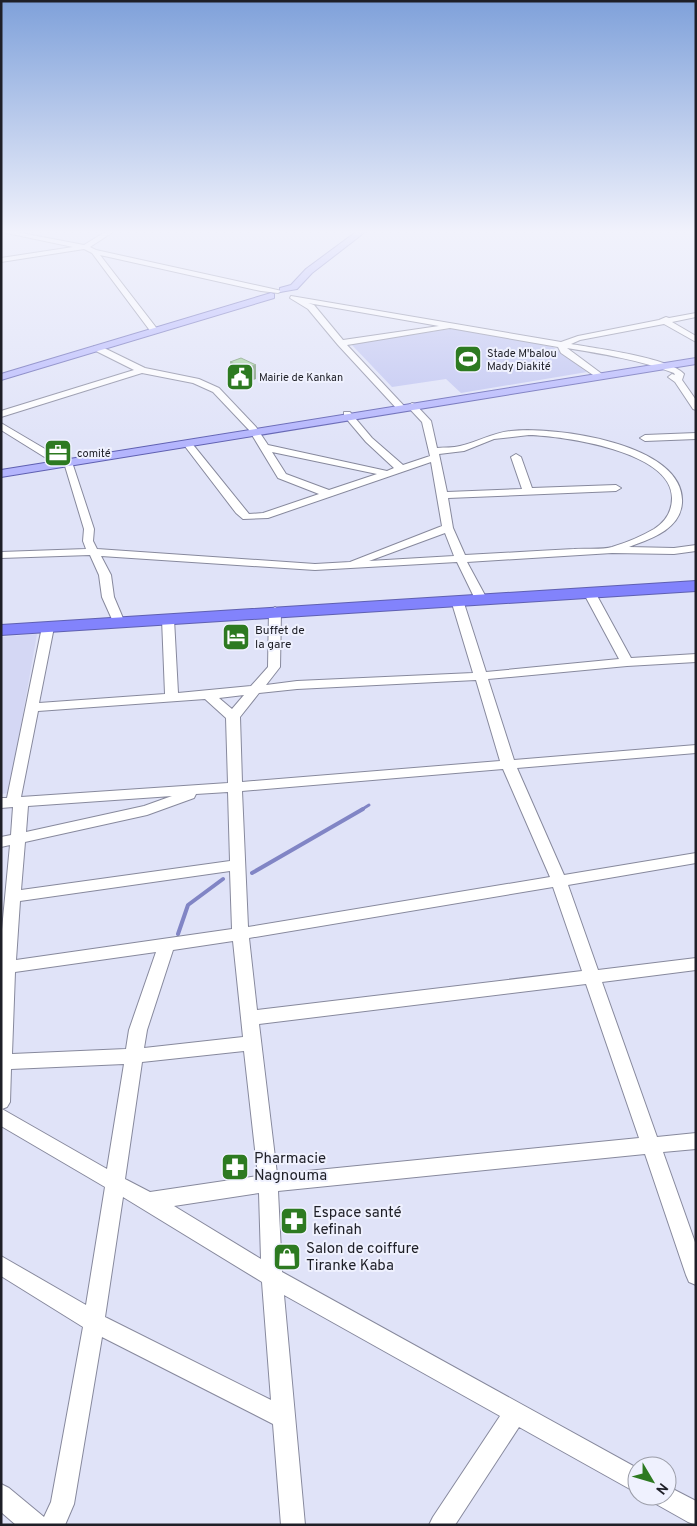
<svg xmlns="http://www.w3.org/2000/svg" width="697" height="1526" font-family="Overpass,sans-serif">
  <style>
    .built { fill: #d4d7f4 }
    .green { fill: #bfc4f1 }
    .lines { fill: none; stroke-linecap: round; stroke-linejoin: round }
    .stream-far1 { stroke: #8185c5; stroke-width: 3 }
    .stream { stroke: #8185c5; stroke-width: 4 }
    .minor-casing { stroke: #87899d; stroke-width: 2 }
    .major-casing { stroke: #5f60b1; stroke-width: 2 }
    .highway-casing { stroke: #5f60b1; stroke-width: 2 }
    .minor { fill: #fff; fill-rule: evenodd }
    .major { fill: #b4b5fd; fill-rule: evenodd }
    .highway { fill: #8283fc; fill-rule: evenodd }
    .wall { fill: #8ab583 }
    .shaded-wall { fill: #70936a }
    .building { fill: #a0d298; stroke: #70936a }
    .labels { text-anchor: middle; stroke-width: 4; stroke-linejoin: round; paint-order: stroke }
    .far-poi-label { font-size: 11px; fill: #1e1f27; stroke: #eff1fe; text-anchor: start }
    .poi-label { font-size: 12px; fill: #1e1f27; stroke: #eff1fe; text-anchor: start }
    .near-poi-label { font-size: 15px; fill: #1e1f27; stroke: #eff1fe; text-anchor: start }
  </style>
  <rect width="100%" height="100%" fill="#e0e3f8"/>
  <path class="built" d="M37 634 9 793 1 794V637Z"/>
  <path class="green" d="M456 328 553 347 587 372 461 393 446 379 392 387 351 344Z"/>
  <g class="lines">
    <path class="stream-far1" d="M361 810 369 805"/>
    <path class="stream" d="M252 873 363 809
      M178 934 188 905 223 879"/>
    <g class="minor-casing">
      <path id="minor" d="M2 232H16L84 245 105 232H113L90 247 96 250 282 291 278 293 261 291 100 255 158 330 154 332H151L92 253 84 249 1 262V258L73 247Z
        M291 296 561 342 578 336 659 320 666 317 669 318 696 313V317L672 322 696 336V342L664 324 580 340 571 344C594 348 671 358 684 374L682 380 696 400V410L693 409 675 382 668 377 672 374 675 375 674 373C640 360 603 354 567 348L602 374 603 376 599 379 561 353 558 347 450 328 347 345 406 408 404 410H398L338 345 308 309 290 298ZM308 303 439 326 343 340 314 305Z
        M94 346H100L145 368 199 379 219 388 256 427 268 445 387 471 394 468 366 442 344 416V412H350L372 438 403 465 430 456 422 422 407 406 412 403 415 404 431 421 437 448C445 447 453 448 460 446 478 442 492 433 511 431 553 426 686 443 682 503 680 530 650 539 629 547L674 548 696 545V551L674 554 612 553 467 562 487 599 481 602 475 599 457 562 315 570 101 556 111 575 114 597 125 623 123 626H115L102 597 99 575 90 555 1 558V552L86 549 83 541 84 529 65 466H59L1 430V423L62 459 64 456H70L94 529 93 541 97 549 315 564 350 562 442 526 431 462 268 518 243 519 236 513 184 445V441H190L249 514 263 513 319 494 278 478 249 430 213 392 193 383 142 373 1 417V411L134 370 94 350ZM529 435C563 436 672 451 672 498 672 512 665 522 654 529 642 536 625 543 612 547 601 550 586 548 574 549 538 551 501 553 465 555L453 528 448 498 616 491 621 488 616 485 532 488 521 457 516 454 511 457 522 489 447 492 439 454 464 451 494 439ZM272 452 377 474 329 490 286 474ZM445 533 454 556 369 561Z
        M696 433V439L645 441 640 438 645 435Z
        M589 589 595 592 631 658 696 654V662L627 666 488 679 514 760 696 745V753L517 768 564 875 696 853V863L568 885 598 970 696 958V970L602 982 657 1137 696 1133V1149L663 1152 696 1245V1285L689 1282 686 1275 645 1154 278 1191 282 1272 637 1468V1493L519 1427 455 1525H429L433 1517 500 1416 284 1295 305 1525H281L273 1424 102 1337 74 1504 65 1525H16L1 1512V1484L9 1488 44 1517 51 1502 83 1327 1 1276V1256L86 1305 105 1187 1 1126V940L10 845 1 847V837L11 835 13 807 1 808V798H7L42 627 48 623 54 627 39 703 165 694 162 619 168 615 174 619 178 693 251 686 268 667 269 611 275 607 281 611 280 667 266 685 297 681 473 673 451 600 457 597 463 600 486 672 619 659 583 592ZM476 680 500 761 242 782 240 717 259 693 297 689ZM244 695 232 709 219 698ZM205 699 226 718 228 783 21 797 38 711ZM503 769 550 877 248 927 242 791ZM228 792 230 861 21 890 25 842 147 815 194 798 196 794ZM172 796 144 806 26 832 28 806ZM230 871 232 929 16 960 20 901ZM553 887 582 971 257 1010 249 938ZM233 941 243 1037 144 1048 147 1030 173 950ZM156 952 129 1030 126 1049 12 1054 15 972ZM586 984 639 1138 277 1174 259 1024ZM244 1051 258 1176 150 1192 125 1179 142 1062ZM124 1064 107 1169 2 1109 7 1107 10 1102 11 1069ZM259 1193 261 1259 174 1206ZM123 1197 262 1282 271 1400 105 1317Z
        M667 1486 696 1501V1525L688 1522 656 1504 652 1496H667Z"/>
    </g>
    <g class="major-casing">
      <path id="major" d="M356 232H365L312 273 297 289 280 292V288L291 285 306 269Z
        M271 293 274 294V298L1 380V374Z
        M696 358V364L1 477V470Z"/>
    </g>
    <g class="highway-casing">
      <path id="highway" d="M696 581V591L1 635V625Z"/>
    </g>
    <use href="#minor" class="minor"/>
    <use href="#major" class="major"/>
    <use href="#highway" class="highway"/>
  </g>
  <path class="wall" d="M241 358 256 379 246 382 231 376 230 362Z"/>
  <path class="shaded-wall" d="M256 365V379L246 382 245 368Z"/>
  <path class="building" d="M241 358 256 365 245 368 230 362Z"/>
  <linearGradient id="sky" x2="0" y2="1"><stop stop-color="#7fa1da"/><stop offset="0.52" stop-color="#f1f2fc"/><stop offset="1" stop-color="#f1f2fc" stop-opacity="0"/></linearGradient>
  <rect width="697" height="446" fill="url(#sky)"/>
  <defs>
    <g id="stadium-square" transform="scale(1.4375)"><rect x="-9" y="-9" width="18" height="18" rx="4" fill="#2d7a21" stroke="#eff1fe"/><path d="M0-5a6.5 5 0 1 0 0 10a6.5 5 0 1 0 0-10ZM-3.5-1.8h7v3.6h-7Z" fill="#fff"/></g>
    <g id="civic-square" transform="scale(1.4375)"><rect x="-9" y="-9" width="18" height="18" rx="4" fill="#2d7a21" stroke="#eff1fe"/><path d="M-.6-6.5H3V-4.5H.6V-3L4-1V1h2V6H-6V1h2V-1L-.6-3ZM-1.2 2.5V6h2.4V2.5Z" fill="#fff"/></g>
    <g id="office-square" transform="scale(1.4375)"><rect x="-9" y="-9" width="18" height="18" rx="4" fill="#2d7a21" stroke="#eff1fe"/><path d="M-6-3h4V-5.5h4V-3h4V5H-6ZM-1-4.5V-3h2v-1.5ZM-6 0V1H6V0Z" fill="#fff"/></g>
    <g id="hotel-square" transform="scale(1.4375)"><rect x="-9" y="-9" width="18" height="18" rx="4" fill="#2d7a21" stroke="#eff1fe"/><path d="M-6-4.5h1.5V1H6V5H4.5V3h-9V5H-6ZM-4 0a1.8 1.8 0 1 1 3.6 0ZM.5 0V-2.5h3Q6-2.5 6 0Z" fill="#fff"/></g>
    <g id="pharmacy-square" transform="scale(1.4375)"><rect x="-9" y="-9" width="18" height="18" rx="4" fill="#2d7a21" stroke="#eff1fe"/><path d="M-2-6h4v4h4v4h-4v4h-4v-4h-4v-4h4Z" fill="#fff"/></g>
    <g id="shop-square" transform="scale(1.4375)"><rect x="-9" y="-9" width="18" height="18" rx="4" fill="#2d7a21" stroke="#eff1fe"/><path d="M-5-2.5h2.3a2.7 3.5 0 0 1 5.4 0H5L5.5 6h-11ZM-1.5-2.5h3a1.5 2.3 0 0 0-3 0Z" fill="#fff"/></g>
  </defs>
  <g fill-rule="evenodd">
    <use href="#stadium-square" x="468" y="359"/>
    <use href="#civic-square" x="240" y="377"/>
    <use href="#office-square" x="58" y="453"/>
    <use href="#hotel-square" x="236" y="637"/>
    <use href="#pharmacy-square" x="235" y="1167"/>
    <use href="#pharmacy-square" x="294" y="1221"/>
    <use href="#shop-square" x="287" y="1257"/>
  </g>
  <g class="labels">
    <g class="far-poi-label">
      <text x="487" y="357">Stade M'balou<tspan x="487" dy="13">Mady Diakité</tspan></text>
      <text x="259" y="381">Mairie de Kankan</text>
      <text x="77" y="457">comité</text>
    </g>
    <g class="poi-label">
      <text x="255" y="634">Buffet de<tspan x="255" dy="14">la gare</tspan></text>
    </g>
    <g class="near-poi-label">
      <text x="254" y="1163">Pharmacie<tspan x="254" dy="17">Nagnouma</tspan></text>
      <text x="313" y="1217">Espace santé<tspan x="313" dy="17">kefinah</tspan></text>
      <text x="306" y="1253">Salon de coiffure<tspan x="306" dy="17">Tiranke Kaba</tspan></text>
    </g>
  </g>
  <rect width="697" height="1526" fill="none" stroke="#1e1f27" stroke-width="5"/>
  <g transform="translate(652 1481) rotate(128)"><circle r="24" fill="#eff1fe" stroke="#9b9da8"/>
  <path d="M0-4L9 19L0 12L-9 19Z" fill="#2d7a21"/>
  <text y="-8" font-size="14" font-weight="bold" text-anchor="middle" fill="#1e1f27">N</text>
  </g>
</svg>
